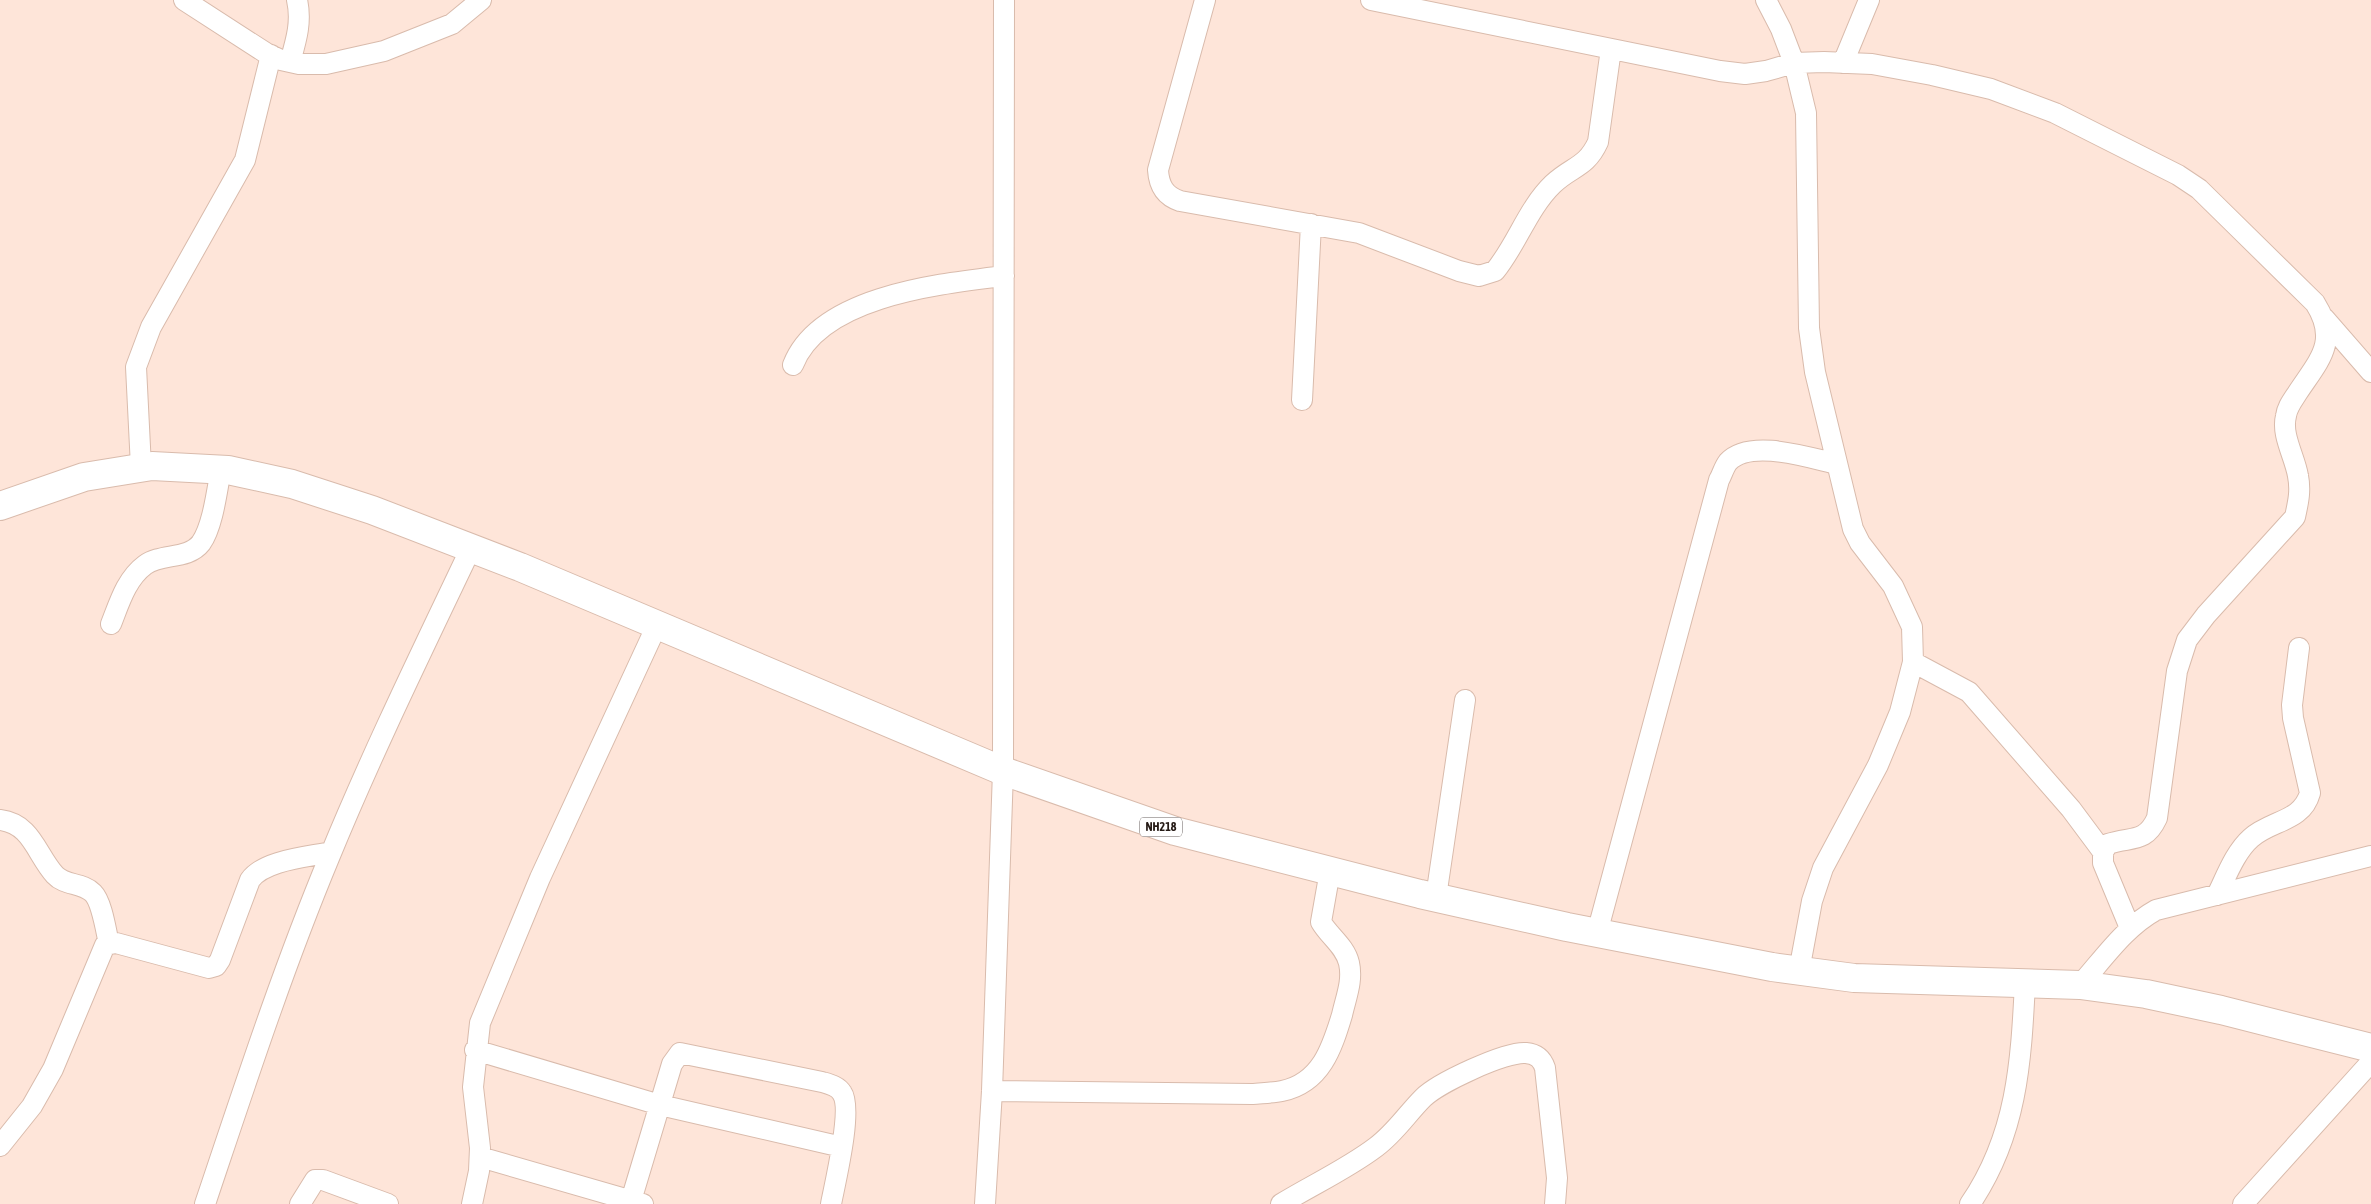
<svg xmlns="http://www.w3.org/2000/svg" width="2371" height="1204" font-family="'Asap Condensed',sans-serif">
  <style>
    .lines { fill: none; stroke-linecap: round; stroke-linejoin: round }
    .minor-casing { stroke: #d9bbac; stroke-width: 22 }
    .trunk-casing { stroke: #d9bbac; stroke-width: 30 }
    .minor { stroke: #fff; stroke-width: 20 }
    .trunk { stroke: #fff; stroke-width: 28 }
    .labels { text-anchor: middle; stroke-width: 5; stroke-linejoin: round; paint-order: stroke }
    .shield { fill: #fff; stroke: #675f5c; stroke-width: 1 }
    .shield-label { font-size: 12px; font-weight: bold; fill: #261b16 }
  </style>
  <rect width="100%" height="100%" fill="#fee5d9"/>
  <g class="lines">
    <g class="minor-casing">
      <path id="minor" d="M184 0 266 53 281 60 299 64H326L384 51 452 24 481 0
        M1205 0 1158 170C1159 186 1165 196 1180 201L1359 233 1459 271 1479 276 1495 271C1517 244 1528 208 1553 184 1572 166 1586 168 1598 142L1611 49
        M1371 0 1720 71 1745 74 1766 71 1794 63 1824 62 1872 64 1932 75 1991 89 2055 113 2178 175 2199 189 2315 303C2339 341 2320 359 2298 392 2293 400 2287 407 2286 416 2281 435 2295 457 2298 476 2301 491 2298 503 2295 517L2206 615 2187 640 2177 671 2157 818C2145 844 2131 836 2108 844L2103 852V863L2130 928
        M1766 0 1781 29 1794 63 1806 113 1809 328 1815 372 1853 529 1860 543 1893 586 1912 627 1913 662 1900 712 1878 765 1823 868 1812 901 1799 971
        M290 62C296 41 302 22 297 0
        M1843 63 1869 0
        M2324 318 2371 372
        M793 365C820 296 939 284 1004 276
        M1302 400 1311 224
        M141 467 136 367 151 327 245 160 271 55
        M111 624C119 604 126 579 145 565 161 553 188 560 201 543 213 526 217 490 221 469
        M1913 662 1969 692 2071 809 2103 852
        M0 820C32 824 36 854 55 875 65 886 82 882 93 893 102 902 106 931 109 944
        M2217 895C2226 877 2235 852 2251 838 2271 820 2302 822 2310 793L2293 718 2292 705 2299 648
        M1436 897 1465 700
        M1597 933 1719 480C1722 475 1724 467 1728 462 1750 438 1810 458 1837 464
        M2080 985C2104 958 2125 927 2156 910L2371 856
        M475 1050 660 1105 842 1147
        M992 1091 1252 1094C1261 1093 1272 1093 1282 1091 1321 1083 1332 1048 1342 1015 1346 997 1353 981 1349 963 1345 946 1329 936 1321 922L1330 871
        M0 1146 32 1106 53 1069 105 945 116 943 209 968 216 966 220 960 250 880C264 860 308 857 331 852
        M480 1157 643 1204
        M205 1204C244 1088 282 971 329 858 372 753 422 651 471 548
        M300 1204 315 1180H323L388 1204
        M472 1204 479 1171 480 1148 473 1087 480 1023 540 878 657 625
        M630 1204 672 1064 680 1053 822 1082C829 1084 838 1086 842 1093 853 1109 835 1183 831 1204
        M985 1204 992 1091 1003 771 1004 0
        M1281 1204C1312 1185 1347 1169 1376 1147 1395 1133 1407 1114 1423 1098 1438 1083 1506 1051 1526 1053 1537 1054 1542 1059 1545 1068L1557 1178 1555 1204
        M1970 1204C2017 1135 2021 1063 2025 983
        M2243 1204 2371 1062"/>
    </g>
    <g class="trunk-casing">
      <path id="trunk" d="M0 506 84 477 152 466 228 470 292 484 372 510 520 567 1003 771 1175 831 1420 894 1567 927 1772 967 1854 978 2080 985 2146 994 2221 1010 2371 1048"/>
    </g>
    <use href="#minor" class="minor"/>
    <use href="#trunk" class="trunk"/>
  </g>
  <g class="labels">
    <rect class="shield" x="1140" y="817.5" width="42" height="19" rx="4"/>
    <g class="shield-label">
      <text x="1161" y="831">NH218</text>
    </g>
  </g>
</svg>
